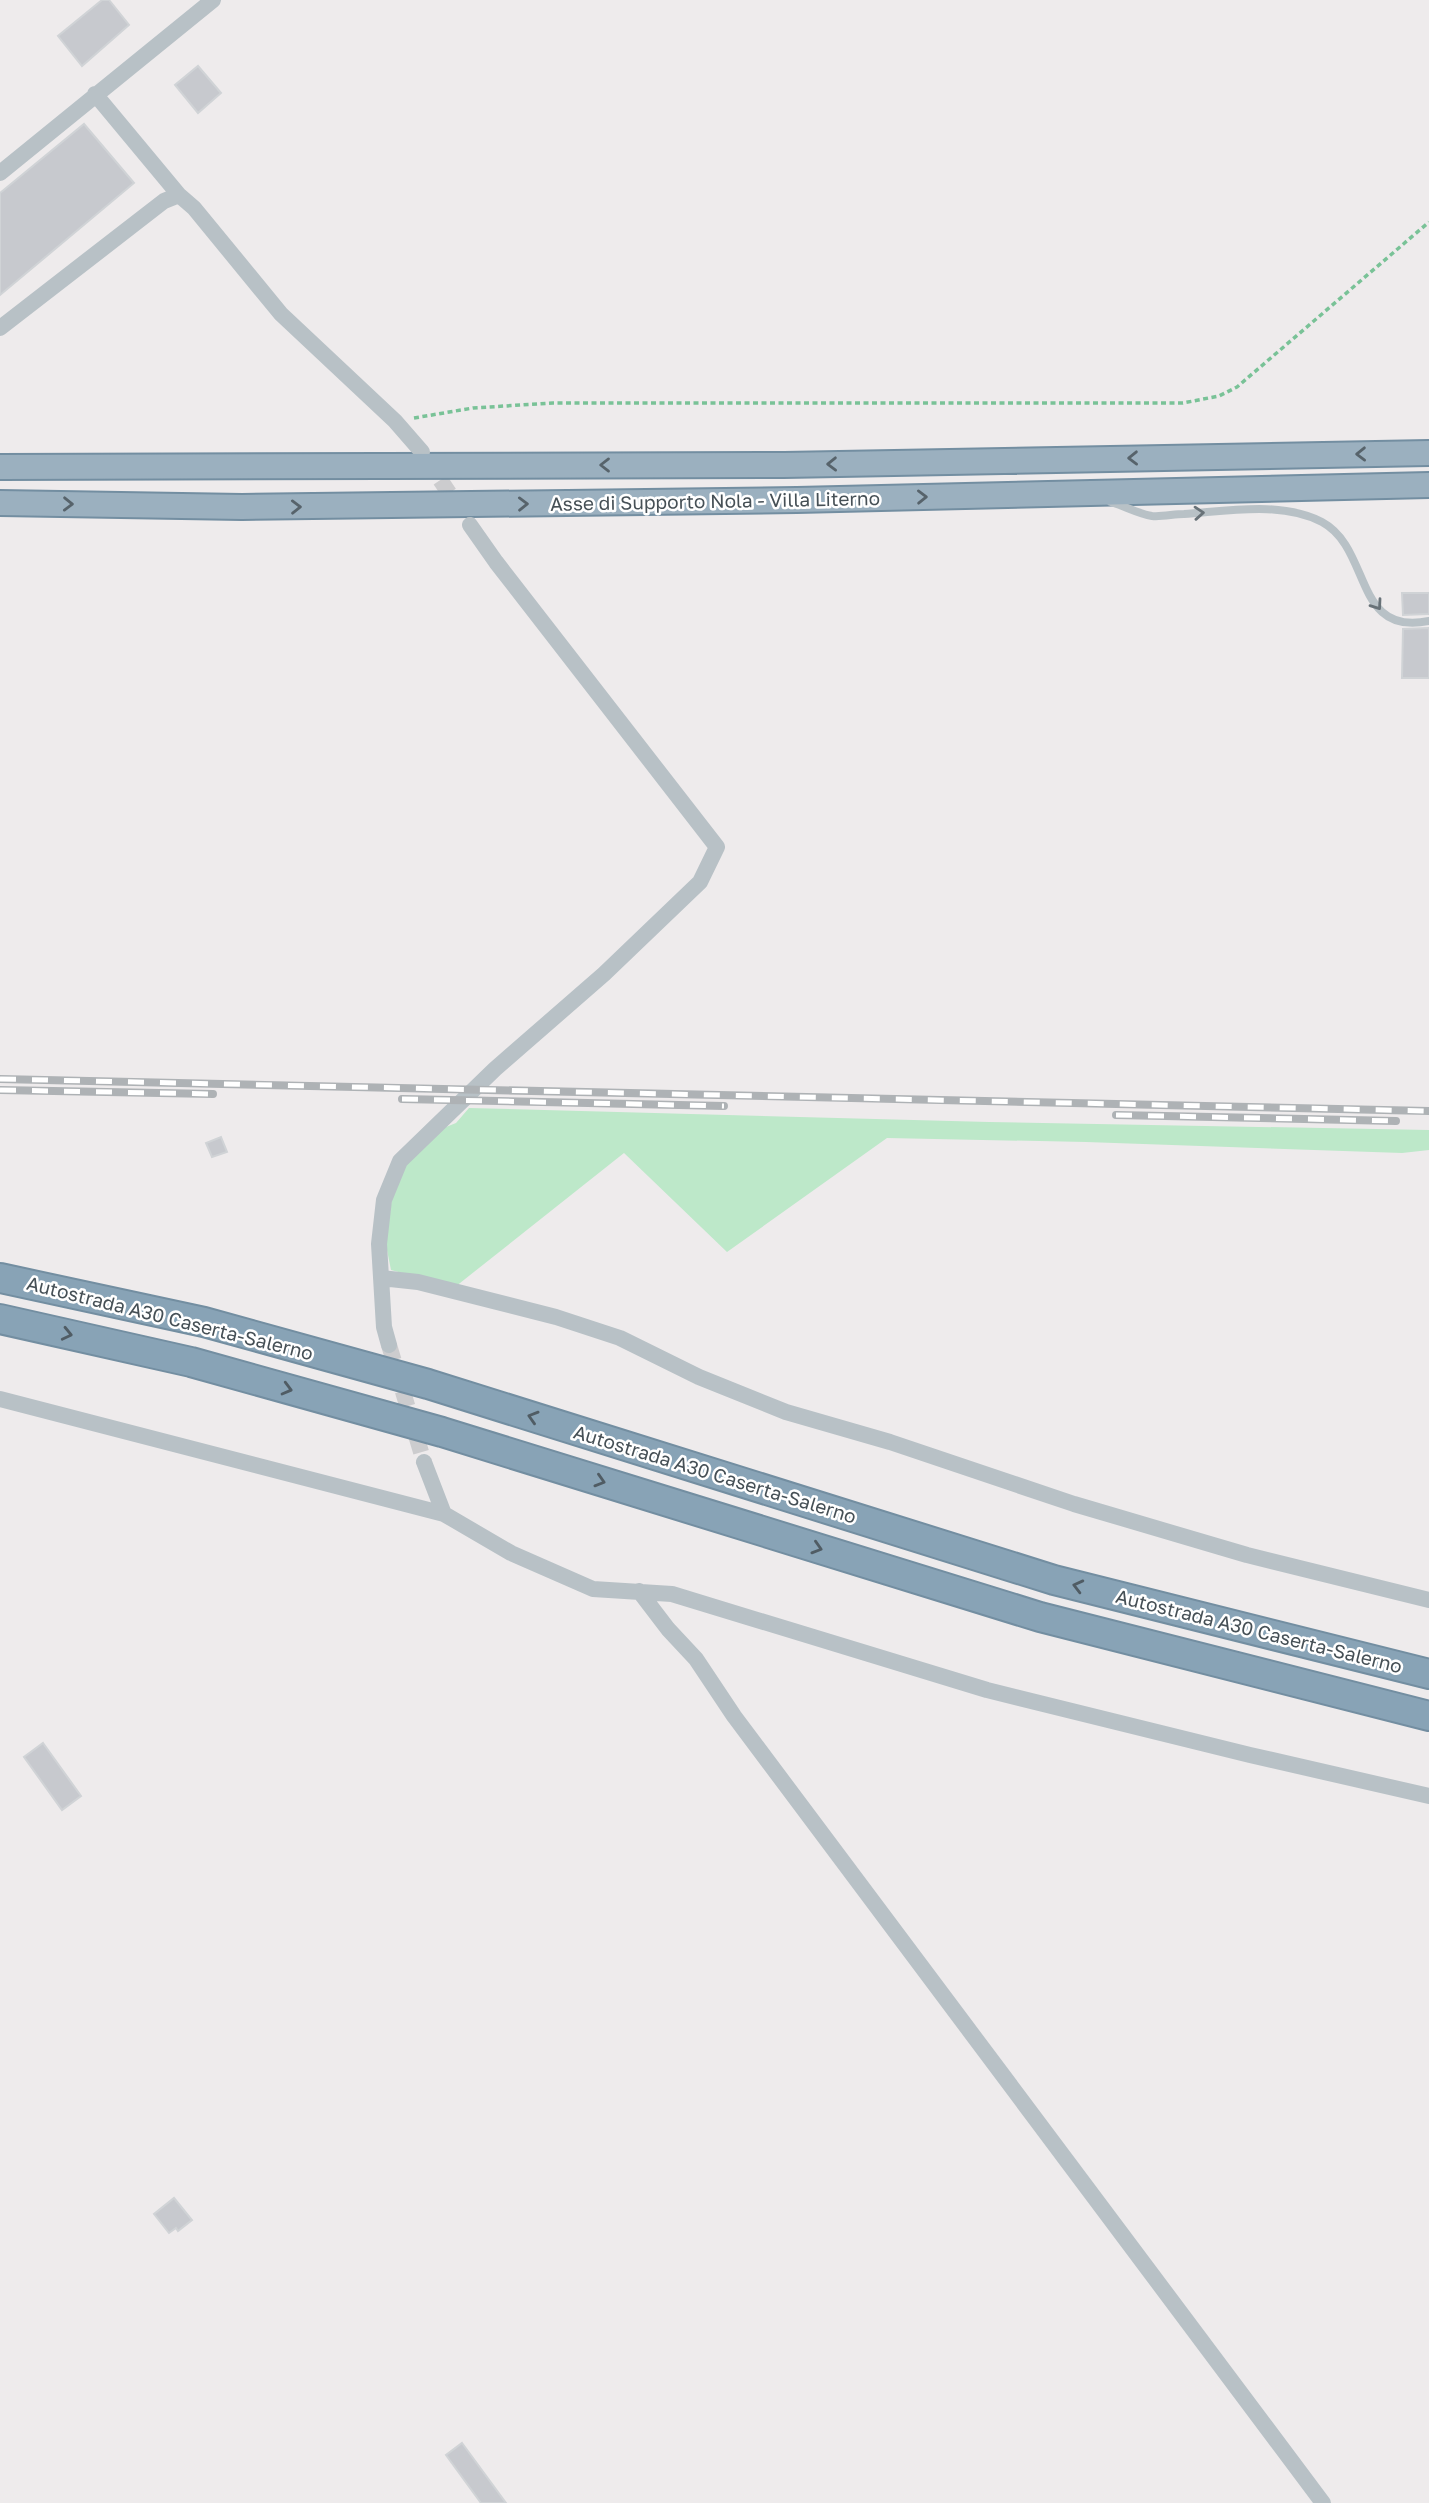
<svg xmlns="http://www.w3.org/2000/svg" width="1429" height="2503" font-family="'Golos Text',sans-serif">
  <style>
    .green { fill: #bde8c9 }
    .building { fill: #c7c9ce; stroke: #d0d3d6; stroke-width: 2 }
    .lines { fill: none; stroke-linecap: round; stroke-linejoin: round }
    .minor-tunnel { stroke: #ccccce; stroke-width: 16; stroke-dasharray: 16 8; stroke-linecap: butt }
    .trunk-casing { stroke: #738ea1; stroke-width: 28 }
    .motorway-casing { stroke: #738ea1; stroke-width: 32 }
    .path { stroke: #79c297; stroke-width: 3.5; stroke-dasharray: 5 3.5; stroke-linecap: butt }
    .service { stroke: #b8c1c6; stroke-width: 8 }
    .minor { stroke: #b8c1c6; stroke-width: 16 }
    .trunk { stroke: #9bb0bf; stroke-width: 24 }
    .motorway { stroke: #88a3b6; stroke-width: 28 }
    .rail-casing { stroke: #aeb2b5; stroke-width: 8 }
    .rail { stroke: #fff; stroke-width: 5; stroke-dasharray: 16; stroke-linecap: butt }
    .oneway { stroke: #57636b }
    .oneway2 { stroke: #687278 }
    .oneway3 { stroke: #505c64 }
    .labels { text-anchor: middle; stroke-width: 5; stroke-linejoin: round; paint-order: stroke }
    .street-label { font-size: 19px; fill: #465056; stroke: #fff }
  </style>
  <rect width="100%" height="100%" fill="#eeebec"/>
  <path class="green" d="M469 1108 989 1122 1429 1130V1150L1402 1153 1086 1142 887 1138 727 1252 624 1153 455 1287 391 1270 386 1245 392 1197 404 1164 441 1129 456 1123Z"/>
  <path class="building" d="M102 0H109L129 25 82 66 58 36Z
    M198 66 221 93 198 113 175 85Z
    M84 124 134 183 0 295V193Z
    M1402 593H1429V614L1403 615Z
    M1429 628V678H1402L1403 629Z
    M221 1137 227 1152 212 1157 206 1143Z
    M43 1743 81 1796 62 1810 24 1757Z
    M174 2198 192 2220 178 2231 176 2228 169 2233 154 2214Z
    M462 2443 506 2503H481L446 2455Z"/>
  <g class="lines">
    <path class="minor-tunnel" d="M427 460 459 508
      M389 1345 424 1462"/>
    <g class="trunk-casing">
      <path id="trunk" d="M0 467 784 465 1429 453
        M0 503 242 507 797 500 1429 485"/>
    </g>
    <g class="motorway-casing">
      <path id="motorway" d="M0 1278 204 1322 428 1384 1054 1580 1429 1674
        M0 1319 191 1362 442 1432 1040 1617 1429 1716"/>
    </g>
    <path class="path" d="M414 418 473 408 553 403H1183L1219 396 1237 387 1429 222"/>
    <path class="service" d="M1111 502C1124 506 1139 514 1152 516 1162 517 1174 514 1184 514 1228 511 1282 501 1322 522 1372 549 1353 637 1429 621"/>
    <path class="minor" d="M95 94 179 195
      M0 173 213 0
      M0 328 164 201 179 195 194 208 281 314 395 421 422 452
      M381 1278 418 1282 556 1317 620 1338 699 1377 786 1412 890 1442 1074 1504 1247 1555 1429 1600
      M389 1345 384 1327 379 1244 384 1200 400 1161 495 1069 604 974 700 882 717 847 496 562 470 525
      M0 1399 444 1514 511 1553 593 1589 672 1594 987 1690 1250 1755 1429 1796
      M424 1462 444 1514
      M639 1591 668 1629 696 1659 734 1716 1323 2503"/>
    <use href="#trunk" class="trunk"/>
    <use href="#motorway" class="motorway"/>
    <g class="rail-casing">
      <path id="rail" d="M0 1079 1429 1111
        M0 1090 213 1094
        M402 1099 724 1106
        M1116 1115 1396 1121"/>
    </g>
    <use href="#rail" class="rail"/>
  </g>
  <defs><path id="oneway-chevron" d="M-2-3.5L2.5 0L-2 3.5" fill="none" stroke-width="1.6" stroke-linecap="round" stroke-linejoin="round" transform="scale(1.75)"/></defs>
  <g class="oneway">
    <use href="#oneway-chevron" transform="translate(1361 454) rotate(179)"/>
    <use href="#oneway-chevron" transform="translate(1133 458) rotate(179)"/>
    <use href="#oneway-chevron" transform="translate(832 464) rotate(179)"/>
    <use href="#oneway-chevron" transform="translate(605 465) rotate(180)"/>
    <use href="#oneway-chevron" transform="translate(922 497) rotate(-1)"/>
    <use href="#oneway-chevron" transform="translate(68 504) rotate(1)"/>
    <use href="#oneway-chevron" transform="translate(523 504) rotate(-1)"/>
    <use href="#oneway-chevron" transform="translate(296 507) rotate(-1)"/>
  </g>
  <g class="oneway2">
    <use href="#oneway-chevron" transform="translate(1199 513) rotate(-4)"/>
    <use href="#oneway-chevron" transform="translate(1377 605) rotate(55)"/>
  </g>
  <g class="oneway3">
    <use href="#oneway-chevron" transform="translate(67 1334) rotate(13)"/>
    <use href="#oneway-chevron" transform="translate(287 1389) rotate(15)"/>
    <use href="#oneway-chevron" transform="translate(533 1417) rotate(-163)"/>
    <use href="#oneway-chevron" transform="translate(600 1481) rotate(17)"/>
    <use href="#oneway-chevron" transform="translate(817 1548) rotate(17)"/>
    <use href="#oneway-chevron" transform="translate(1078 1586) rotate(-166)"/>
  </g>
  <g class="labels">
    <g class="street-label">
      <text transform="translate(715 501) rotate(-1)" y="7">Asse di Supporto Nola - Villa Literno</text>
      <text transform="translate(170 1318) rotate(14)" y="7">Autostrada A30 Caserta-Salerno</text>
      <text transform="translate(715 1474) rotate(17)" y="7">Autostrada A30 Caserta-Salerno</text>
      <text transform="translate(1259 1631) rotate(14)" y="7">Autostrada A30 Caserta-Salerno</text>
    </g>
  </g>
</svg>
